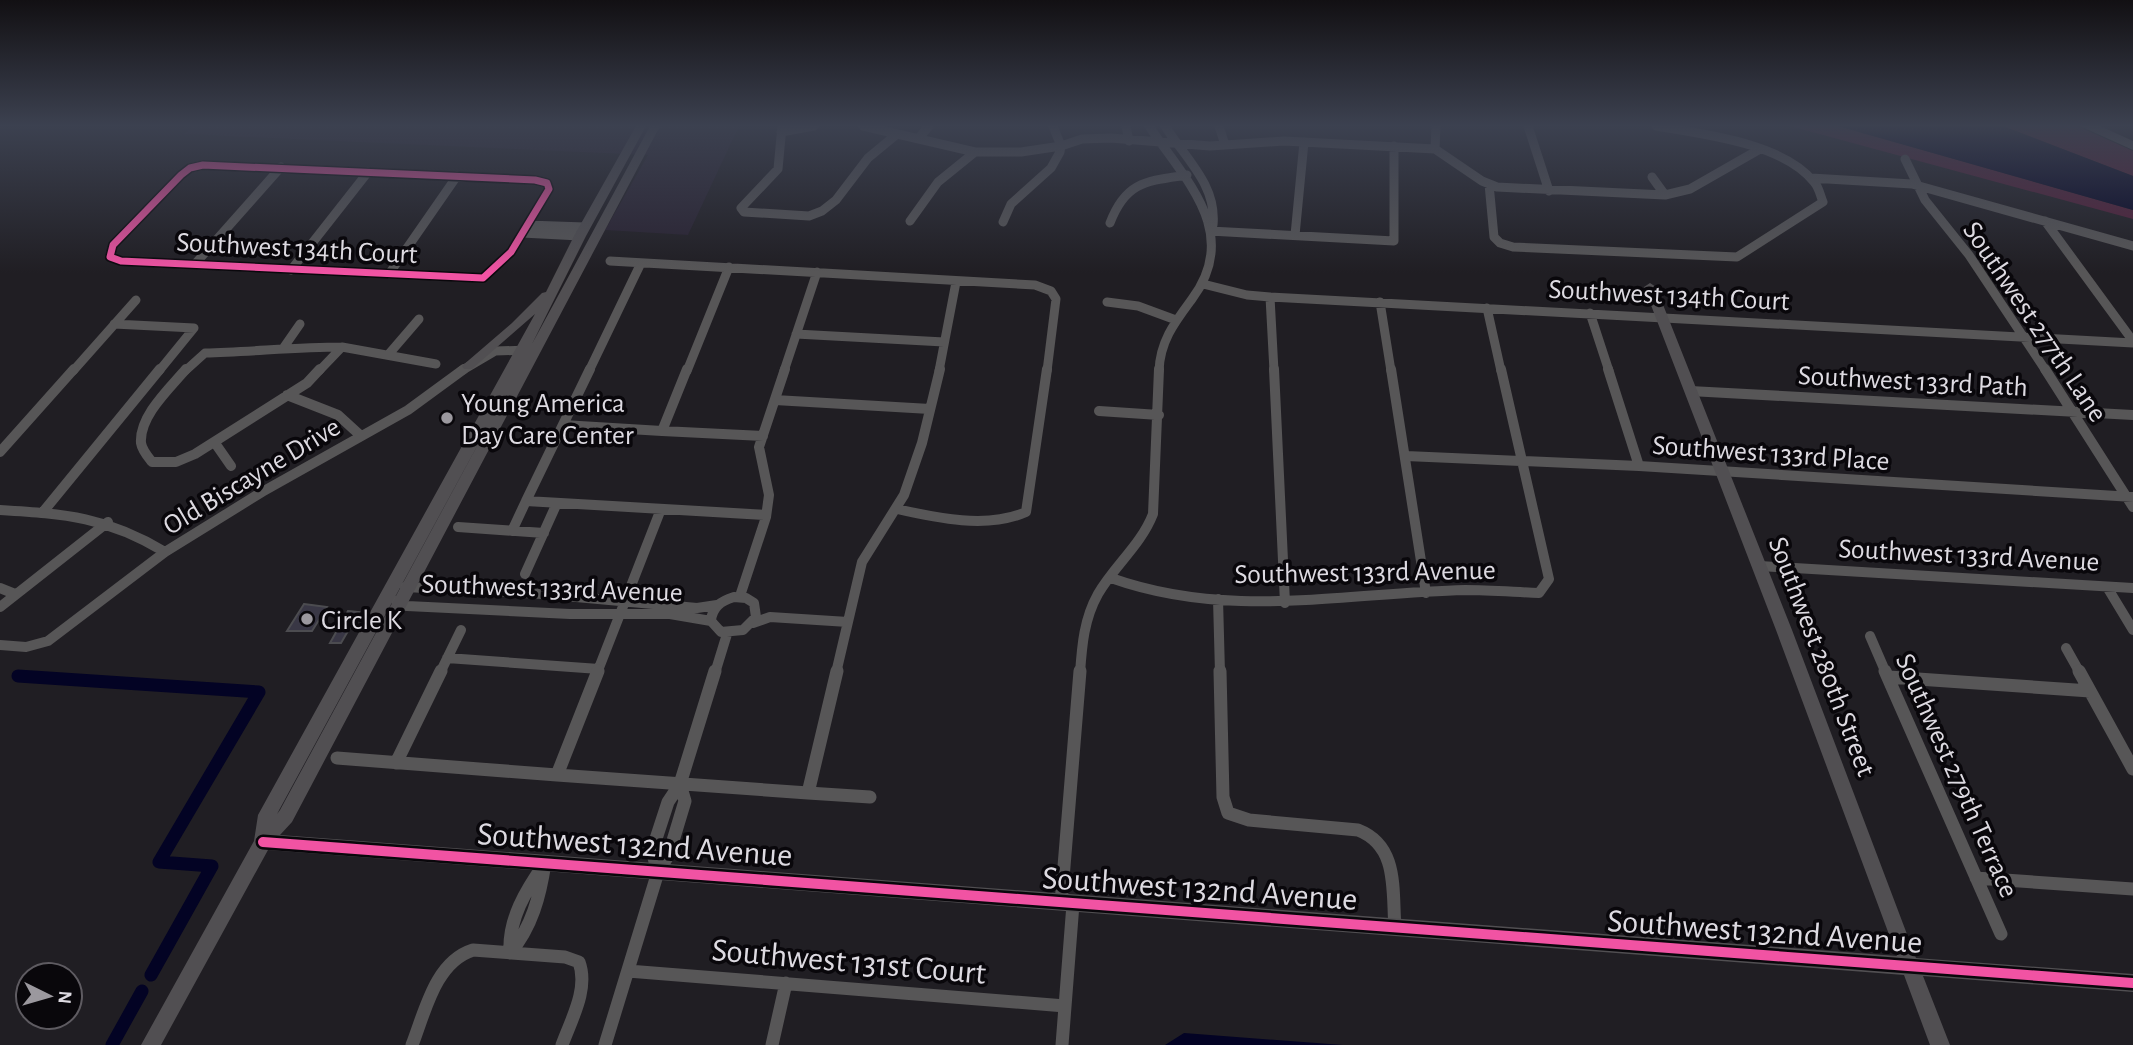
<svg xmlns="http://www.w3.org/2000/svg" width="2133" height="1045" font-family="'Alegreya Sans',sans-serif">
  <style>
    .built { fill: #292231 }
    .green { fill: #551f3a }
    .water { fill: #030324 }
    .lines { fill: none; stroke-linecap: round; stroke-linejoin: round }
    .canal { stroke: #030324; stroke-width: 13 }
    .building { fill: #393745; stroke: #4c4c50; stroke-width: 2 }
    .street-far2 { stroke: #575657; stroke-width: 9 }
    .street-far1 { stroke: #575657; stroke-width: 10 }
    .street { stroke: #575657; stroke-width: 13 }
    .secondary { fill: #514f52; fill-rule: evenodd }
    .highway { fill: #605d5f; fill-rule: evenodd }
    .cycleway-far1-casing { stroke: #09070b; stroke-width: 10 }
    .cycleway-casing { stroke: #09070b; stroke-width: 15 }
    .cycleway-far1 { stroke: #f153a3; stroke-width: 7 }
    .cycleway { stroke: #f153a3; stroke-width: 10 }
    .poi-dot { fill: #9b989e; stroke: #09070b; stroke-width: 2.5 }
    .labels { text-anchor: middle; stroke-width: 7; stroke-linejoin: round; paint-order: stroke }
    .street-label { font-size: 28px; fill: #dddae1; stroke: #09070b }
    .poi-label { font-size: 28px; fill: #dddae1; stroke: #09070b; text-anchor: start }
    .near-street-label { font-size: 33px; fill: #dddae1; stroke: #09070b }
  </style>
  <rect width="100%" height="100%" fill="#201e23"/>
  <path class="built" d="M192 126H739L688 235 605 230 648 155 185 134Z"/>
  <path class="green" d="M1790 126H1838L2133 210V219Z
    M2003 126H2077L2133 151V176Z"/>
  <path class="water" d="M1838 126H2003L2133 176V210Z
    M1184 1033 1343 1045H1165Z"/>
  <g class="lines">
    <path class="canal" d="M18 676 259 692 159 862 212 866 151 975
      M112 1045 142 991"/>
  </g>
  <path class="building" d="M304 604 327 607 312 631H287Z
    M348 611 359 612 341 643H330Z"/>
  <g class="lines">
    <path class="street-far2" d="M782 126 778 169 741 208 744 212 809 216 822 211 836 200 868 158 897 134
      M863 126 975 152H1021L1061 146 1082 139 1111 138 1210 146 1284 141 1435 149
      M1126 126 1129 141
      M1149 126C1184 179 1242 232 1192 299 1175 322 1160 341 1159 371
      M1165 126C1185 158 1217 185 1213 225
      M1219 126 1225 145
      M1528 126 1549 191
      M781 132 814 126
      M919 138 929 126
      M1435 149 1482 181 1497 187 1665 195 1690 189 1760 149
      M1435 149 1436 126
      M1905 159 1925 200 1969 255 2046 371
      M203 165 535 180 547 183 549 189 511 252 483 278 121 261 110 257 113 245 181 175 190 168Z
      M1652 177 1665 195
      M1811 178 1912 184 2133 246
      M1489 184 1494 237 1500 243 1513 247 1737 257 1823 202C1820 195 1819 187 1814 182 1783 143 1703 134 1656 126
      M910 221 938 182 975 152
      M2045 221 2133 341
      M1003 222 1011 204 1051 168 1060 152 1061 146 1053 126
      M1110 223C1126 181 1147 181 1187 175
      M527 225 585 227
      M1210 231 1394 241V146
      M522 233 580 236
      M1295 235 1304 142
      M610 261 1035 285 1051 291 1056 299 1047 371
      M195 264 281 167
      M291 270 368 172
      M389 274 457 176
      M1203 284 1247 295 1270 297 2133 343
      M1270 297 1274 371
      M1107 302 1138 306 1176 320
      M1380 302 1391 371
      M1487 308 1501 371
      M1590 313 1609 371
      M114 324 194 328
      M796 334 944 342
      M284 347 300 324
      M342 347 436 364
      M388 355 419 319
      M73 371 136 300
      M159 371 194 328
      M185 371 205 353C251 352 296 347 342 347
      M319 371 342 347
      M461 371 495 351 530 350
      M589 371 641 263
      M687 371 729 267
      M784 371 817 272
      M939 371 956 282"/>
    <path class="street-far1" d="M186 369C170 388 139 416 141 443 142 450 148 457 152 462H176L195 454 307 383 320 369
      M1274 369 1285 603
      M1391 369 1426 593
      M1608 369 1639 466
      M2045 369 2133 507
      M1690 391 2133 415
      M287 395 338 415 361 436
      M775 400 930 409
      M1099 411 1159 415
      M563 425 662 431 687 369
      M662 431 763 436
      M215 443 231 466
      M0 452 74 369
      M1406 456 1639 466 2133 497
      M526 501 590 369
      M897 509C936 518 988 529 1026 512L1047 369
      M0 510C66 514 107 517 165 552
      M43 512 160 369
      M458 527 544 533
      M512 531 526 501 766 515
      M1760 566 2133 588
      M525 574 557 503
      M1111 578C1229 620 1344 593 1465 590 1489 590 1514 592 1539 593L1549 579 1501 369
      M405 587 543 594 697 608 717 605
      M2107 587 2133 630
      M0 588 15 594
      M740 596 766 517 769 495 759 447 785 369
      M734 597 746 598 754 603 756 617 743 630 721 632 711 621C712 607 721 601 734 597Z
      M1218 599 1220 673
      M396 601 399 605 407 606 570 614H670L711 621
      M0 607 108 522
      M753 623 770 617 848 622
      M1870 636 1886 673
      M0 645 26 647 48 641 165 552 262 492 408 410 464 369
      M2066 648 2080 673
      M447 658 599 669
      M440 673 461 630
      M597 673 661 509
      M715 673 727 634
      M836 673 862 562 904 495 922 443 940 369
      M1080 673C1082 645 1084 619 1098 594 1114 566 1141 545 1153 514L1159 369"/>
    <path class="street" d="M837 671 808 793 870 797
      M1220 671 1223 797 1228 813 1249 820 1358 830C1399 846 1392 890 1395 928
      M1885 671 2001 934
      M2079 671 2133 769
      M1889 677 2090 691
      M337 758 557 775 598 671
      M396 763 441 671
      M557 775 808 793
      M545 863C540 896 532 927 510 953 508 919 526 890 545 863Z
      M658 872 652 851 668 802 680 784 715 671
      M1976 878 2133 889
      M1061 903 1080 671
      M628 971 1065 1006
      M412 1045C425 1012 435 962 473 950L565 957 579 962C589 989 571 1020 562 1045
      M605 1045 658 872 669 854 685 801 680 784
      M772 1045 786 983
      M1062 1045 1073 904"/>
    <path class="secondary" d="M636 126H646L586 236 532 344 650 126H660L292 822 280 835 1897 956 1776 630 1644 287 1650 283 1656 287 1792 630 1916 958 2133 974V992L1923 976 1950 1045H1930L1904 975 268 850 161 1045H141L254 841 258 815 535 314 472 369H464L462 366 512 323 542 293 546 292 574 236ZM488 426 280 810 277 814Z"/>
    <path class="highway" d="M2080 126H2100L2133 141V150Z"/>
    <g class="cycleway-far1-casing">
      <path id="cycleway-far1" d="M203 165 535 180 547 183 549 189 511 252 483 278 121 261 110 257 113 245 181 175 190 168Z"/>
    </g>
    <g class="cycleway-casing">
      <path id="cycleway" d="M263 842 2133 983"/>
    </g>
    <use href="#cycleway-far1" class="cycleway-far1"/>
    <use href="#cycleway" class="cycleway"/>
  </g>
  <linearGradient id="sky" x2="0" y2="1"><stop stop-color="#121013"/><stop offset="0.46" stop-color="#3c4150"/><stop offset="1" stop-color="#3c4150" stop-opacity="0"/></linearGradient>
  <rect width="2133" height="273" fill="url(#sky)"/>
  <g class="poi-dot">
    <circle cx="447" cy="418" r="7"/>
    <circle cx="307" cy="619" r="7"/>
  </g>
  <g class="labels">
    <g class="street-label">
      <text transform="translate(297 247) rotate(3)" y="10">Southwest 134th Court</text>
      <text transform="translate(1669 294) rotate(3)" y="10">Southwest 134th Court</text>
      <text transform="translate(2036 321) rotate(56)" y="10">Southwest 277th Lane</text>
      <text transform="translate(1913 380) rotate(3)" y="10">Southwest 133rd Path</text>
      <text transform="translate(1771 452) rotate(4)" y="10">Southwest 133rd Place</text>
      <text transform="translate(251 475) rotate(-31)" y="10">Old Biscayne Drive</text>
      <text transform="translate(1969 554) rotate(3)" y="10">Southwest 133rd Avenue</text>
      <text transform="translate(1365 571) rotate(-1)" y="10">Southwest 133rd Avenue</text>
      <text transform="translate(552 587) rotate(2)" y="10">Southwest 133rd Avenue</text>
      <text transform="translate(1823 656) rotate(69)" y="10">Southwest 280th Street</text>
      <text transform="translate(1958 775) rotate(66)" y="10">Southwest 279th Terrace</text>
    </g>
    <g class="poi-label">
      <text x="461" y="412">Young America<tspan x="461" dy="32">Day Care Center</tspan></text>
      <text x="321" y="629">Circle K</text>
    </g>
    <g class="near-street-label">
      <text transform="translate(635 843) rotate(4)" y="12">Southwest 132nd Avenue</text>
      <text transform="translate(1200 887) rotate(4)" y="12">Southwest 132nd Avenue</text>
      <text transform="translate(1765 930) rotate(4)" y="12">Southwest 132nd Avenue</text>
      <text transform="translate(849 960) rotate(5)" y="12">Southwest 131st Court</text>
    </g>
  </g>
  <g transform="translate(49 996) rotate(95)"><circle r="33" fill="#09070b" stroke="#5e5b61" stroke-width="2"/>
  <path d="M0-5L12 26L0 18L-12 26Z" fill="#9b989e"/>
  <text y="-10" font-size="19" font-weight="bold" text-anchor="middle" fill="#dddae1">N</text>
  </g>
</svg>
